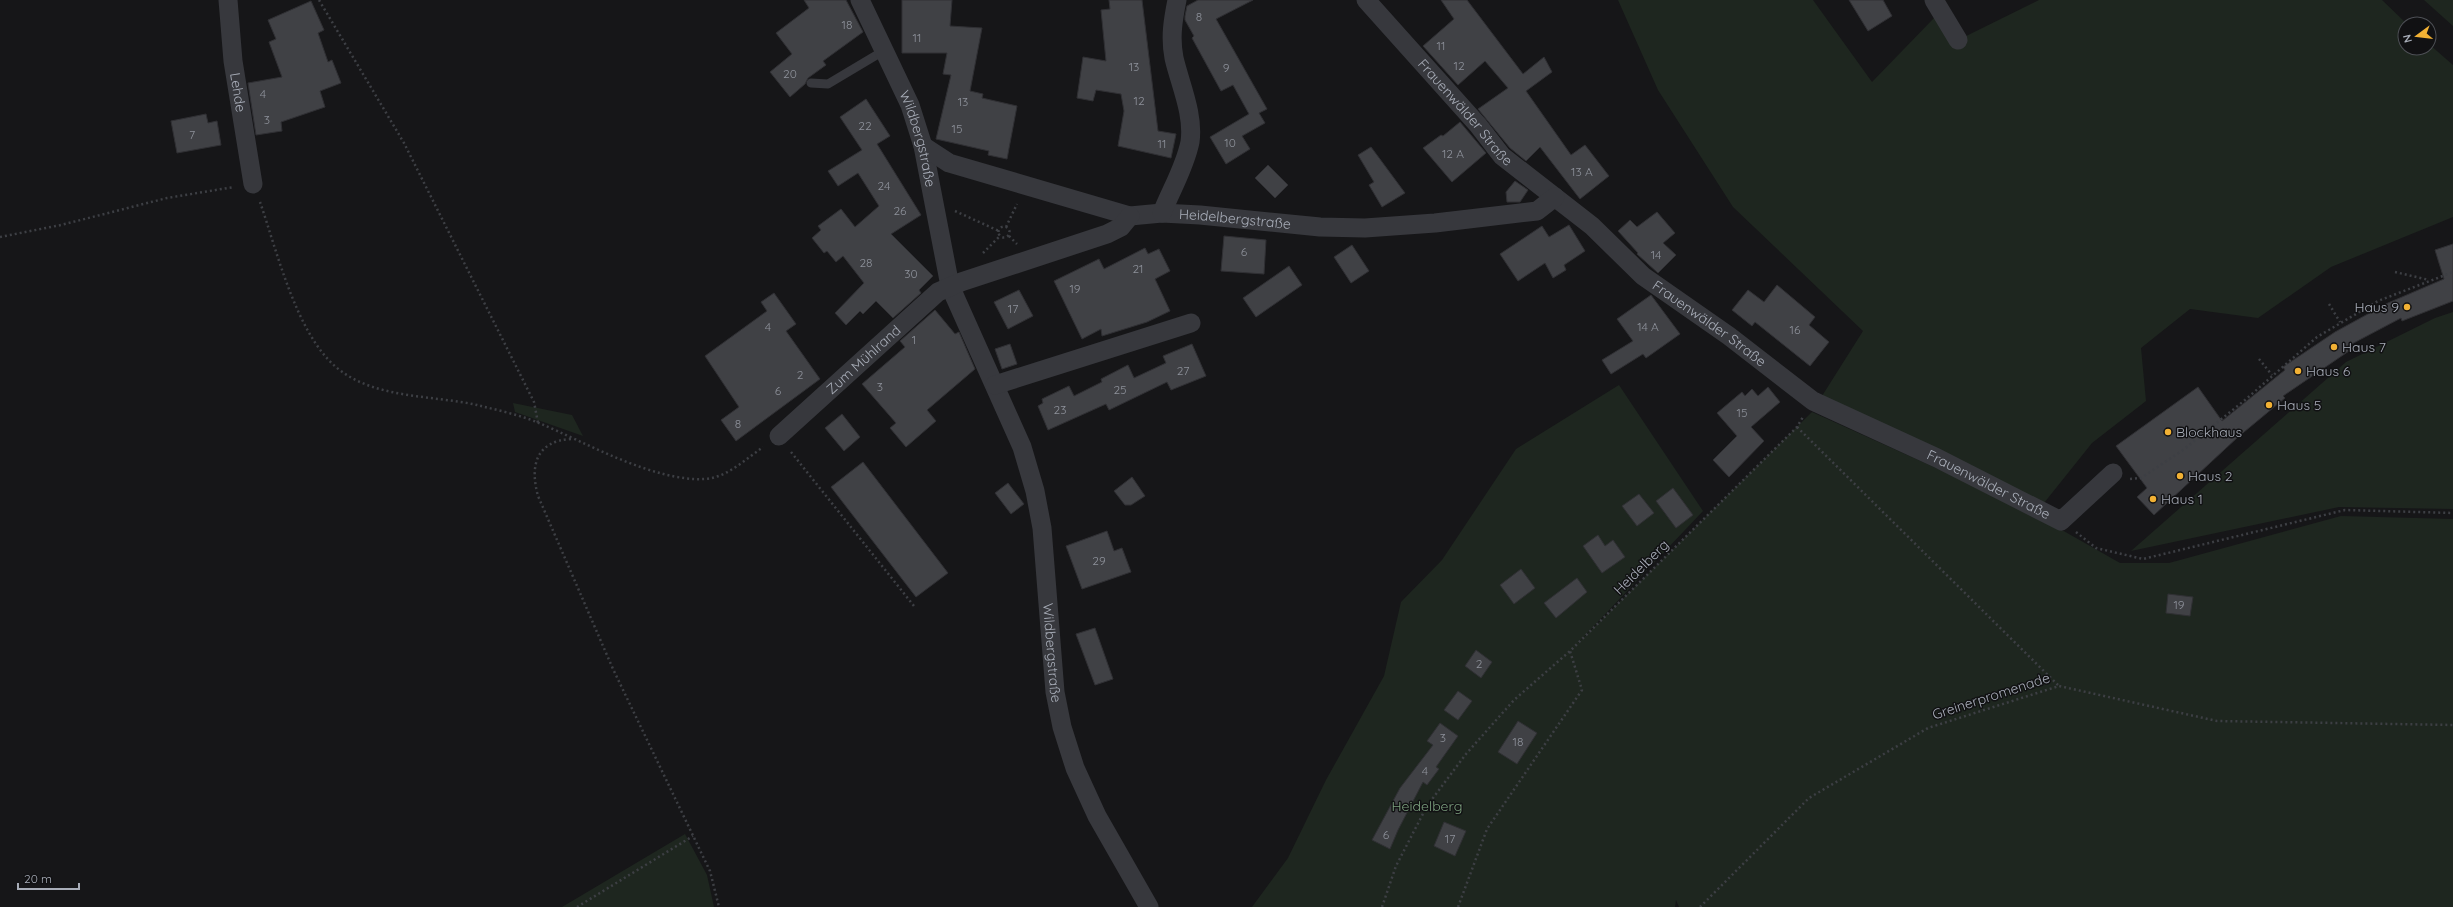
<svg xmlns="http://www.w3.org/2000/svg" width="2453" height="907" font-family="Quicksand,sans-serif">
  <style>
    .green { fill: #1e261f }
    .building { fill: #404145; stroke: #303034 }
    .lines { fill: none; stroke-linecap: round; stroke-linejoin: round }
    .path { stroke: #3d3f44; stroke-width: 2.5; stroke-dasharray: 2 3; stroke-linecap: butt }
    .lane { stroke: #37383d; stroke-width: 9 }
    .street { stroke: #37383d; stroke-width: 19 }
    .poi-dot { fill: #f2b134; stroke: #111113; stroke-width: 1.5 }
    .labels { text-anchor: middle; stroke-width: 3; stroke-linejoin: round; paint-order: stroke }
    .number-label { font-size: 12px; fill: #8e929b }
    .street-label { font-size: 14px; fill: #a8adb8; stroke: #111113 }
    .poi-label { font-size: 14px; fill: #a8adb8; stroke: #111113; text-anchor: start }
    .park-label { font-size: 14px; fill: #7fa381; stroke: #111113 }
  </style>
  <rect width="100%" height="100%" fill="#161618"/>
  <path class="green" d="M1618 0H1813L1872 82 1935 17 1952 43 2039 0H2382L2407 24H2405V48H2429V44L2453 65V217L2331 267 2258 318 2190 309 2141 348 2146 401 2092 443 2044 503 1822 396 1863 331 1733 207 1658 90Z
    M2424 0H2453V26Z
    M2453 312V509L2339 507 2131 551 2346 362 2435 318Z
    M1619 385 1703 511 1575 646 1812 412 2018 505 2120 563H2169L2341 516 2453 519V907H1679L1676 900 1675 907H1252L1288 858 1326 780 1384 676 1401 602 1442 560 1516 449Z
    M513 403 572 415 583 436 515 412Z
    M685 834 707 875 714 907H562Z"/>
  <path class="building" d="M804 0H846L863 32 823 61 826 65 808 78 805 84 790 97 770 72 792 54 776 33 809 8Z
    M902 0H952L950 26 982 28 970 91 983 94 982 98 1017 106 1007 159 988 155 989 151 936 139 951 75 943 74 947 53H902Z
    M1109 0H1142L1158 131 1176 134 1171 158 1118 146 1124 111 1121 94 1096 90 1093 101 1077 98 1083 57 1106 61 1101 10 1110 9Z
    M1198 0H1253L1216 19 1267 109 1259 113 1265 123 1242 136 1250 149 1226 164 1210 137 1249 114 1233 85 1221 91 1192 38 1194 36 1185 20V16L1187 6Z
    M1441 0H1467L1523 74 1544 57 1552 72 1526 91 1571 155 1585 145 1609 176 1580 199 1540 147 1526 161 1510 148 1478 109 1508 88 1485 61 1458 85 1423 46 1454 19Z
    M1849 0H1883L1892 16 1868 31Z
    M311 1 324 30 318 33 328 62 332 60 341 83 320 91 325 107 281 122 282 131 256 135 248 83 282 77 269 42 276 39 268 20Z
    M866 99 890 136 877 144 921 215 891 234 933 276 919 290 921 293 893 318 876 301 863 314 860 311 846 325 835 313 864 283 843 256 836 262 827 251 824 253 812 238 821 230 818 226 841 209 855 227 879 206 858 173 838 186 828 171 862 150 840 117Z
    M206 114 208 123 217 121 221 145 177 153 171 121Z
    M1460 122 1486 153 1452 182 1423 148 1441 135 1443 136Z
    M1371 147 1405 193 1382 207 1369 185 1374 182 1358 155Z
    M1268 165 1288 185 1275 198 1255 178Z
    M1515 181 1528 190 1520 202H1507L1506 192Z
    M1657 212 1675 233 1663 243 1676 255 1658 273 1637 254 1638 253 1618 231 1630 220 1637 227Z
    M1569 225 1585 251 1564 265 1566 270 1553 278 1545 263 1518 281 1500 254 1542 226 1549 237Z
    M1224 236 1266 240 1264 274 1221 271Z
    M2453 244V301L2402 321 2401 318 2346 347 2349 351 2283 396 2285 398 2238 437 2154 515 2137 497 2147 488 2116 446 2198 387 2222 421 2285 370 2283 367 2335 332 2388 303 2444 279 2435 250Z
    M1352 245 1369 271 1351 283 1334 257Z
    M1145 248 1148 254 1159 249 1170 271 1155 279 1170 311 1147 322 1102 336 1101 329 1082 339 1054 281 1099 259 1104 269Z
    M1289 266 1302 285 1256 317 1243 298Z
    M1777 285 1815 317 1809 325 1829 342 1810 366 1755 322 1752 326 1732 310 1748 290 1764 302Z
    M1019 290 1033 316 1008 329 994 302Z
    M774 293 796 324 786 331 820 379 736 441 721 420 739 407 705 356 767 311 761 302Z
    M1651 295 1680 334 1646 358 1643 354 1611 374 1602 360 1633 341 1617 319Z
    M935 310 955 334 959 332 975 369 927 410 936 421 906 447 890 428 896 423 862 384 905 347 900 341Z
    M1010 344 1017 364 1002 369 995 349Z
    M1192 344 1206 376 1171 390 1167 382 1109 410 1106 404 1048 430 1038 406 1043 403 1042 399 1069 386 1074 396 1102 382 1101 379 1128 365 1134 378 1166 363 1163 356Z
    M1768 387 1780 402 1751 427 1764 441 1729 477 1713 460 1737 436 1717 413 1742 392 1745 396 1752 389 1758 396Z
    M842 414 860 437 844 451 825 428Z
    M863 462 948 573 916 597 831 487Z
    M1132 477 1145 496 1131 505H1125L1114 491Z
    M1008 483 1024 504 1011 514 995 493Z
    M1673 488 1693 515 1676 528 1656 501Z
    M1639 494 1654 513 1637 526 1622 506Z
    M1107 531 1114 551 1122 548 1131 572 1082 589 1066 546Z
    M1598 535 1605 546 1613 540 1625 557 1602 573 1583 546Z
    M1521 569 1535 588 1514 604 1500 585Z
    M1577 578 1587 592 1556 618 1544 603Z
    M2168 594 2193 597 2190 616 2166 613Z
    M1095 628 1113 679 1095 685 1076 634Z
    M1476 650 1492 662 1481 678 1465 666Z
    M1458 691 1472 701 1458 720 1444 710Z
    M1518 721 1537 733 1517 764 1498 752Z
    M1440 723 1458 736 1436 767 1439 769 1427 785 1423 782 1398 830 1390 849 1372 840 1400 788 1433 745 1427 741Z
    M1444 822 1466 831 1455 856 1434 846Z"/>
  <g class="lines">
    <path class="path" d="M319 0 404 143 534 402 538 423
      M260 202C277 251 296 333 336 367 373 399 432 395 477 405 497 410 520 415 539 423 585 442 654 482 705 479 726 478 746 459 763 447
      M955 211 999 231
      M998.5 232a5.5 5.5 0 1 1 11 0a5.5 5.5 0 1 1-11 0Z
      M1006 227 1017 204
      M1009 236 1017 244
      M0 237 61 225 167 198 234 187
      M983 253 1000 236
      M2395 272 2429 280
      M2329 304 2340 322
      M2259 359 2272 375
      M1797 427 2059 686
      M571 439C535 441 530 467 538 496L613 669 710 871 719 907
      M791 452 914 606
      M2130 479 2141 478 2183 450 2245 400 2317 337 2378 301 2453 272
      M2076 532 2096 548 2143 559 2345 510 2453 513
      M577 907 693 836
      M1382 907 1396 866 1427 806 1466 754 1514 700 1570 651 1797 427 1803 417
      M1458 907 1487 829 1582 690 1570 651
      M1700 907 1809 798 1928 728 2059 686 2217 721 2453 725"/>
    <path class="lane" d="M811 83 828 84 885 50"/>
    <g class="street">
      <path id="s1" d="M228 0 233 61 253 184"/>
      <path id="s2" d="M860 0 910 105 923 146 950 286 1022 447 1035 491 1042 528 1055 692 1062 727 1075 768 1097 816 1149 907"/>
      <path id="s3" d="M1366 0 1478 125 1502 156 1592 226 1643 276 1729 336 1813 401 1937 458 2061 521 2113 473"/>
      <path d="M1934 0 1958 40"/>
      <path id="s4" d="M923 146 949 163 1130 216 1162 213 1200 215 1320 227 1365 228 1435 223 1537 211 1555 197"/>
      <path d="M1162 213C1171 190 1185 167 1190 142 1194 114 1180 84 1174 58 1170 37 1173 20 1177 0"/>
      <path d="M995 385 1191 323"/>
      <path id="s5" d="M779 436 938 292 961 282 1107 234 1121 227 1130 216"/>
    </g>
  </g>
  <g class="poi-dot">
    <circle cx="2407" cy="307" r="4"/>
    <circle cx="2334" cy="347" r="4"/>
    <circle cx="2298" cy="371" r="4"/>
    <circle cx="2269" cy="405" r="4"/>
    <circle cx="2168" cy="432" r="4"/>
    <circle cx="2180" cy="476" r="4"/>
    <circle cx="2153" cy="499" r="4"/>
  </g>
  <g class="labels">
    <g class="number-label">
      <text x="1199" y="21">8</text>
      <text x="847" y="29">18</text>
      <text x="917" y="42">11</text>
      <text x="1441" y="50">11</text>
      <text x="1459" y="70">12</text>
      <text x="1134" y="71">13</text>
      <text x="1226" y="72">9</text>
      <text x="790" y="78">20</text>
      <text x="263" y="98">4</text>
      <text x="1139" y="105">12</text>
      <text x="963" y="106">13</text>
      <text x="267" y="124">3</text>
      <text x="865" y="130">22</text>
      <text x="957" y="133">15</text>
      <text x="192" y="139">7</text>
      <text x="1230" y="147">10</text>
      <text x="1162" y="148">11</text>
      <text x="1453" y="158">12 A</text>
      <text x="1582" y="176">13 A</text>
      <text x="884" y="190">24</text>
      <text x="900" y="215">26</text>
      <text x="1244" y="256">6</text>
      <text x="1656" y="259">14</text>
      <text x="866" y="267">28</text>
      <text x="1138" y="273">21</text>
      <text x="911" y="278">30</text>
      <text x="1075" y="293">19</text>
      <text x="1013" y="313">17</text>
      <text x="768" y="331">4</text>
      <text x="1648" y="331">14 A</text>
      <text x="1795" y="334">16</text>
      <text x="914" y="344">1</text>
      <text x="1183" y="375">27</text>
      <text x="800" y="379">2</text>
      <text x="880" y="391">3</text>
      <text x="1120" y="394">25</text>
      <text x="778" y="395">6</text>
      <text x="1060" y="414">23</text>
      <text x="1742" y="417">15</text>
      <text x="738" y="428">8</text>
      <text x="1099" y="565">29</text>
      <text x="2179" y="609">19</text>
      <text x="1479" y="668">2</text>
      <text x="1443" y="742">3</text>
      <text x="1518" y="746">18</text>
      <text x="1425" y="775">4</text>
      <text x="1386" y="839">6</text>
      <text x="1450" y="843">17</text>
    </g>
    <g class="street-label">
      <text dy="5" stroke="none"><textPath href="#s1" startOffset="93">Lehde</textPath></text>
      <text dy="5" stroke="none"><textPath href="#s3" startOffset="150">Frauenwälder Straße</textPath></text>
      <text dy="5" stroke="none"><textPath href="#s2" startOffset="151">Wildbergstraße</textPath></text>
      <text dy="5" stroke="none"><textPath href="#s4" startOffset="325">Heidelbergstraße</textPath></text>
      <text dy="5" stroke="none"><textPath href="#s3" startOffset="474">Frauenwälder Straße</textPath></text>
      <text dy="5" stroke="none"><textPath href="#s5" startOffset="114">Zum Mühlrand</textPath></text>
      <text dy="5" stroke="none"><textPath href="#s3" startOffset="798">Frauenwälder Straße</textPath></text>
      <text transform="translate(1641 567) rotate(-45)" y="5">Heidelberg</text>
      <text dy="5" stroke="none"><textPath href="#s2" startOffset="687">Wildbergstraße</textPath></text>
      <text transform="translate(1991 696) rotate(-18)" y="5">Greinerpromenade</text>
    </g>
    <g class="poi-label">
      <text x="2399" y="312" text-anchor="end">Haus 9</text>
      <text x="2342" y="352">Haus 7</text>
      <text x="2306" y="376">Haus 6</text>
      <text x="2277" y="410">Haus 5</text>
      <text x="2176" y="437">Blockhaus</text>
      <text x="2188" y="481">Haus 2</text>
      <text x="2161" y="504">Haus 1</text>
    </g>
    <g class="park-label">
      <text x="1427" y="811">Heidelberg</text>
    </g>
  </g>
  <g transform="translate(2417 36) rotate(255)"><circle r="19" fill="#111113" stroke="#4d4f55"/>
  <path d="M0-3L7 15L0 10L-7 15Z" fill="#f2b134"/>
  <text y="-6" font-size="11" font-weight="bold" text-anchor="middle" fill="#a8adb8">N</text>
  </g>
  <path d="M18 883v6h61v-6" fill="none" stroke="#a8adb8" stroke-width="2"/>
  <text x="24" y="883" font-size="12" fill="#a8adb8" stroke="#111113" stroke-width="3" paint-order="stroke">20 m</text>
</svg>
